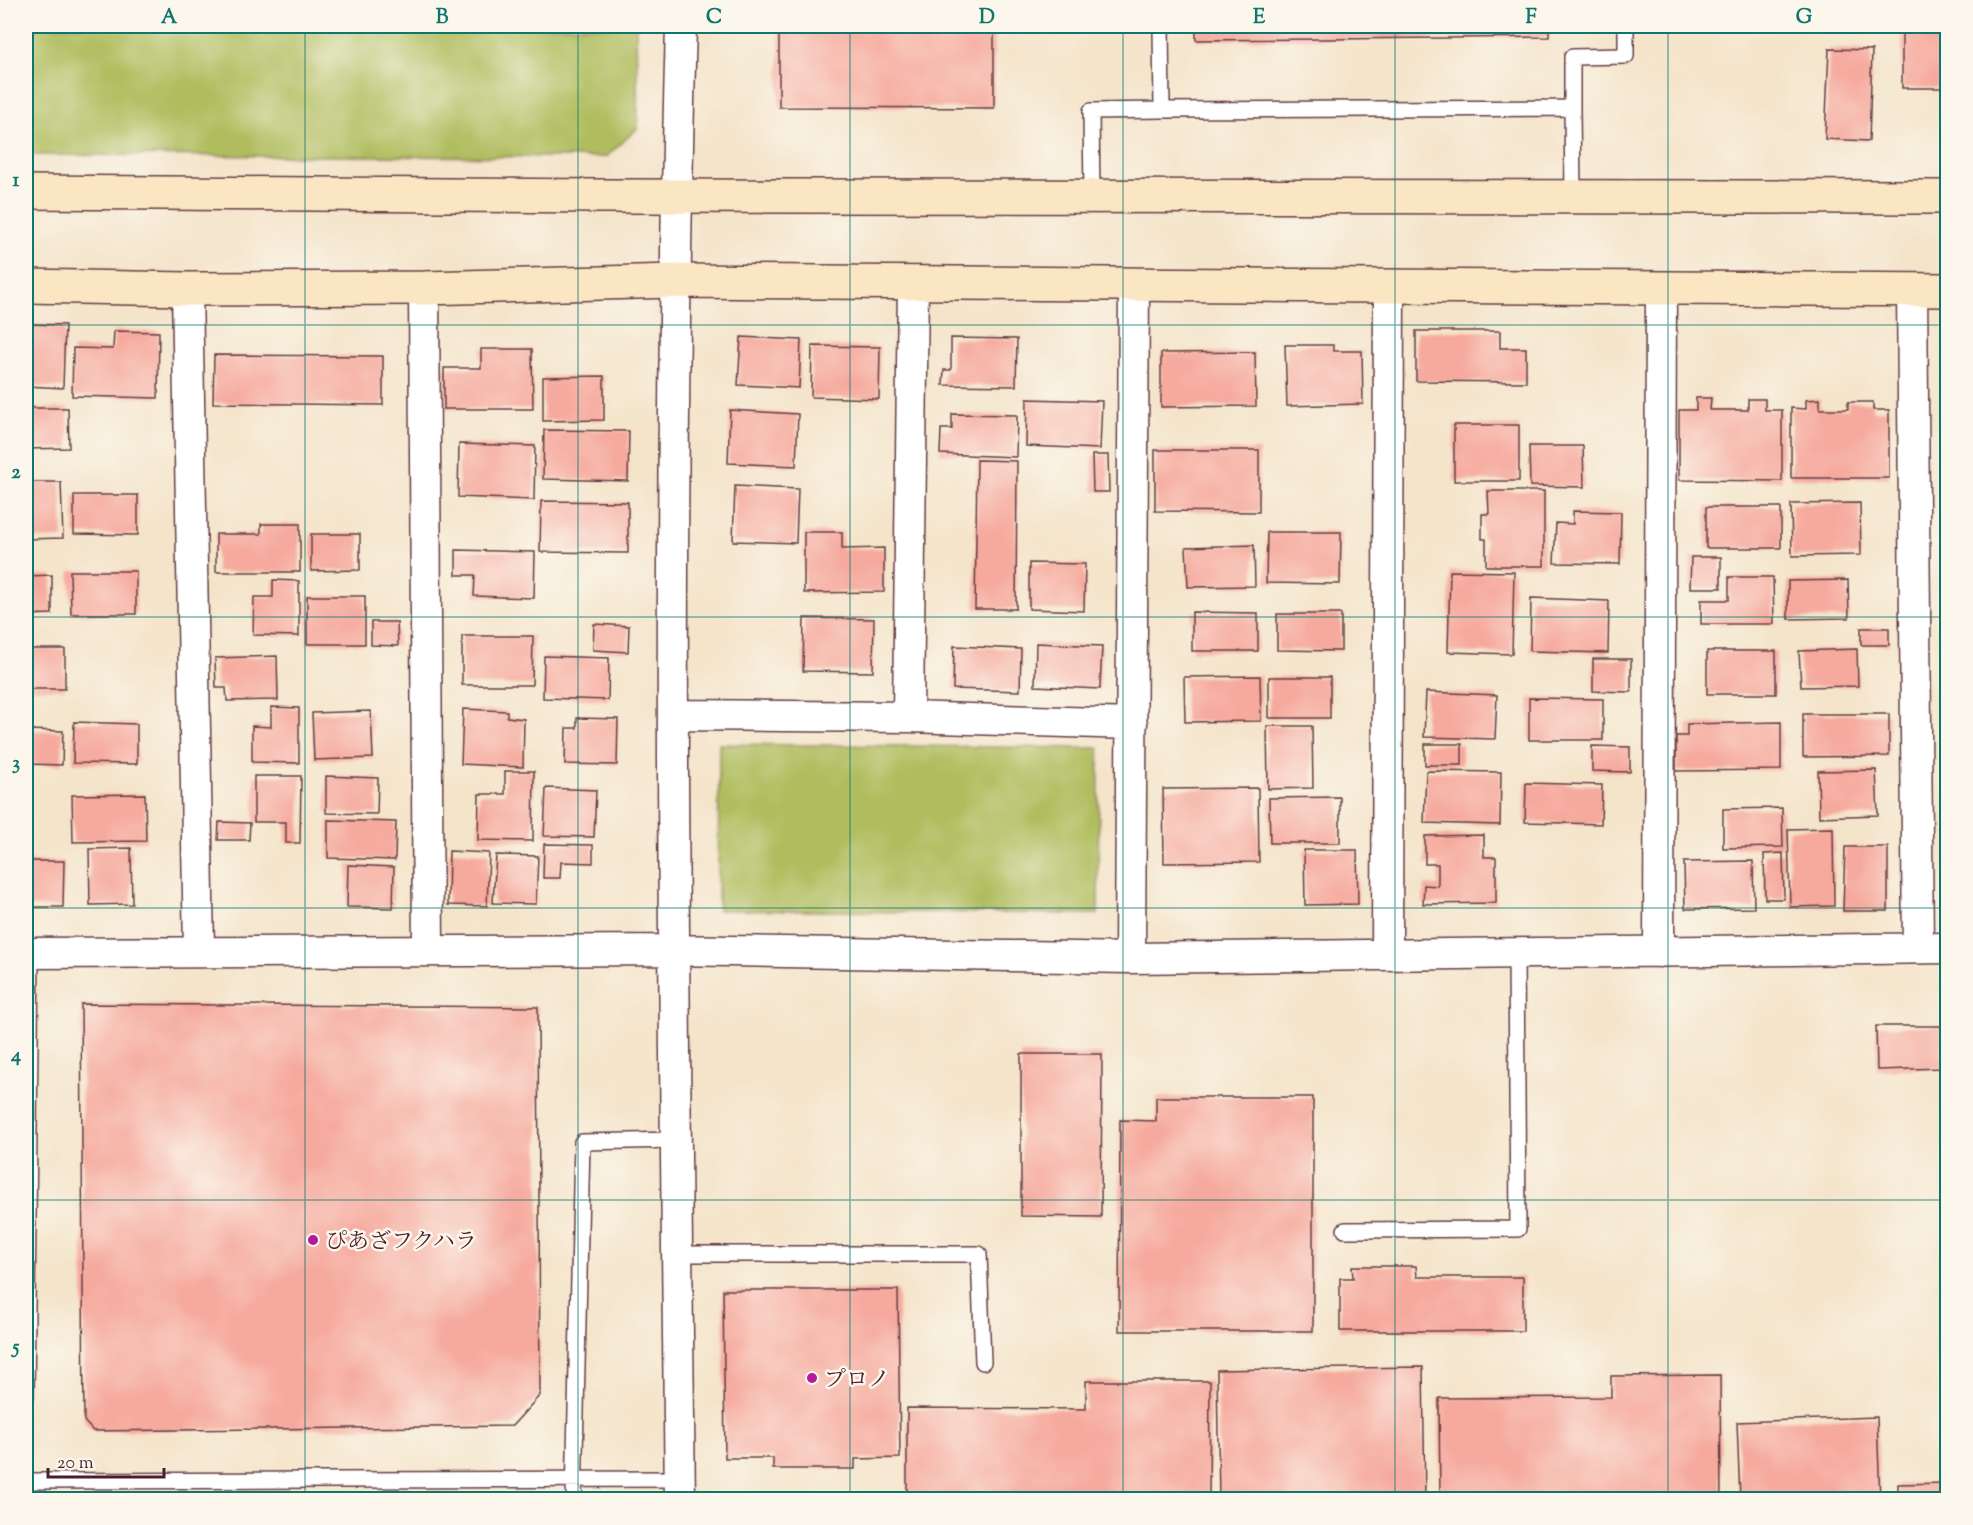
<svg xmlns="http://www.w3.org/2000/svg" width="1973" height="1525" font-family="'Sorts Mill Goudy','Noto Serif JP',serif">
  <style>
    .green { fill: #b0bd5f; stroke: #7d6e45; stroke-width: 1.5 }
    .building { fill: #f6a99d }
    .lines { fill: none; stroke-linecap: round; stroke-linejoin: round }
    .lane-casing { stroke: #643d43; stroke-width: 18 }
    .street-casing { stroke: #643d43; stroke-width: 33 }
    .secondary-casing { stroke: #643d43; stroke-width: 36 }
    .lane { stroke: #fff; stroke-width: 15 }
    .street { stroke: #fff; stroke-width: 30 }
    .secondary { stroke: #fbe6c4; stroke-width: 33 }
    .grid { fill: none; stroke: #0f766e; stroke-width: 1.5; stroke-opacity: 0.55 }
    .poi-dot { fill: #b5179e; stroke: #fbf7ec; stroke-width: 2 }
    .labels { text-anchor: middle; stroke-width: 5; stroke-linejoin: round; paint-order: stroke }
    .poi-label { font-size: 22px; fill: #4a1f2b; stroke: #fbf7ec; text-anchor: start }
    .neatline { fill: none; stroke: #0f766e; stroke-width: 2 }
    .grid-label { font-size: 20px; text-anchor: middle; font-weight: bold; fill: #0f766e }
  </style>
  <rect width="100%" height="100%" fill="#fbf7ec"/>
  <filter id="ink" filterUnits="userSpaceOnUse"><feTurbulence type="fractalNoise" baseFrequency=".0167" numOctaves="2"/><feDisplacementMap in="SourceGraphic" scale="12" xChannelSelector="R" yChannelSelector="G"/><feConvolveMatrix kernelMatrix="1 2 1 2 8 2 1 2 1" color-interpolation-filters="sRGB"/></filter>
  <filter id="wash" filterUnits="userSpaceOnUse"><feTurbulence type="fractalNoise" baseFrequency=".008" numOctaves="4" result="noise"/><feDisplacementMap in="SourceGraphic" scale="24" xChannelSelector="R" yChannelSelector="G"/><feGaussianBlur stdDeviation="1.35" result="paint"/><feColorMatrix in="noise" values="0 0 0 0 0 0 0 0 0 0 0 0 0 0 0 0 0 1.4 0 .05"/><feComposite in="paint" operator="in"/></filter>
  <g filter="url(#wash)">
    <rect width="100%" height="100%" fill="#f4e4ca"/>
    <path class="green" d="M26 26H636L638 128 606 157 26 155Z
      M719 744 1099 748 1098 914 718 910Z"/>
    <g id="blocks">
      <path class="building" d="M779 26H994V108L779 107Z
        M1196 26H1549V37L1196 40Z
        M1902 26H1948V88H1902Z
        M1829 49 1872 50 1869 141 1825 139Z
        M26 324 65 325 63 388 26 386Z
        M114 331 159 332 158 398 72 396 73 348 113 349Z
        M1416 331H1500V348H1526V382L1416 381Z
        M741 337 801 340 799 388 738 385Z
        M951 338 1017 339 1016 386 943 385 944 370H951Z
        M1285 345H1333V351H1362L1363 404 1287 406Z
        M812 346 880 347 879 399 811 397Z
        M481 349H532L533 409H444V368H481Z
        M1255 352 1256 406 1161 407V353Z
        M214 355 383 356V405L213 403Z
        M604 376V420L543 421V377Z
        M1696 398H1711L1710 410H1748V399H1765V410H1782V481L1679 480V410H1696Z
        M1027 399 1102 401 1100 449 1026 446Z
        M1820 399V409H1848V402H1873V410H1889V478H1791V408L1806 409V400Z
        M26 408H68L69 448 26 449Z
        M730 410 798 414 796 466 728 463Z
        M1944 411H1948V459H1944Z
        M952 414 1017 415 1016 457 940 454 941 429H952Z
        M1454 425H1519V481H1454Z
        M544 430 629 431 628 481 543 479Z
        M459 444 535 446 534 500 458 497Z
        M1529 446H1583L1584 487 1530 486Z
        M1155 450H1259V512L1155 511Z
        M1092 455H1108L1109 492H1093Z
        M977 460 1017 461 1016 609H975Z
        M26 482H61L63 538 26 539Z
        M735 486 798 489 796 543 733 541Z
        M1488 491H1544V566H1486V539H1482V514H1489Z
        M74 495H138V535L74 534Z
        M541 501 628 502V553L540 552Z
        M1860 503 1861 555 1792 556 1791 504Z
        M1706 507H1781V548H1706Z
        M1573 511 1621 512 1620 564 1554 563 1556 523 1573 524Z
        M261 524H300V572H216V534H261Z
        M804 532H842V549L884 548V592L804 593Z
        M1267 532H1341L1340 584 1266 583Z
        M311 534H360V570L311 571Z
        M1254 545 1255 586 1188 587 1186 547Z
        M456 550 535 552 534 598 474 596 475 575H456Z
        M1691 557H1721V588H1690Z
        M1029 563 1085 564 1084 611 1029 609Z
        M70 571H136V614H71Z
        M1450 571 1514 572 1512 654 1448 652Z
        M52 575V614L26 615V576Z
        M1729 577H1773L1774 624H1701V600H1729Z
        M273 580 299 581V636L253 635 254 597H273Z
        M1848 580 1849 618 1788 619V581Z
        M307 596H365V644H307Z
        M1531 598 1609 601 1608 653 1530 651Z
        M1192 612 1258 613V651H1192Z
        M1277 614H1341V651L1277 650Z
        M804 618 874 619 873 672 803 671Z
        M371 622H397L398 646 371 645Z
        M594 624 629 626 628 652 593 650Z
        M1861 628H1889V645H1861Z
        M462 636H533L532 685H462Z
        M1036 643 1102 646 1100 689 1035 686Z
        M954 646 1021 649 1020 691 953 689Z
        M26 649H65V689H29V674H26Z
        M1857 649 1858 686 1801 687 1799 651Z
        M1707 651H1776V694H1707Z
        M277 656 278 700 227 701 226 688H216L215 658Z
        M544 656 609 658 608 700 543 698Z
        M1593 659H1631V692L1593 691Z
        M1260 676 1261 721 1185 722 1184 677Z
        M1269 677H1330V718H1269Z
        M1426 692 1497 695 1495 739 1424 737Z
        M1529 698 1603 699V740H1529Z
        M271 707 299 708V763L252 762V726L271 727Z
        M463 709 507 711V717L524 719 523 767 461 764Z
        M371 711 373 758 314 760 312 713Z
        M1803 714H1889V756L1803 757Z
        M577 718 618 719 617 765 565 764 566 728H577Z
        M74 722 137 724V764L73 763Z
        M1781 722V770L1676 771V736H1687V724Z
        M1267 726H1312L1313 788 1268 789Z
        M26 730 63 731 62 765 26 764Z
        M1425 744H1462V765H1425Z
        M1592 746 1630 747V772L1592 771Z
        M1876 770 1878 815 1819 817 1818 771Z
        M505 771H534L533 841 478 840 479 794H505Z
        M1426 771 1501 772 1500 825 1424 823Z
        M254 776H301L300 843H286V822H254Z
        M326 776 378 778 377 814 326 813Z
        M1526 783 1602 785 1601 824 1525 822Z
        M546 788 596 790 594 837 544 836Z
        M1258 788 1259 862 1164 863 1163 789Z
        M145 794 146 841 73 842 72 795Z
        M1340 797V843H1270L1269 798Z
        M1782 808 1783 847 1723 848V809Z
        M328 820 396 822 395 860 328 858Z
        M219 822 250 823 249 840H218Z
        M1833 828 1834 906 1790 907 1788 829Z
        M1484 835V857H1496V903L1423 904 1424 885 1438 886V864H1425V836Z
        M544 844 593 845V863L561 862 560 878H543Z
        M1845 847H1888V911H1843Z
        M131 848 132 904 90 905 89 849Z
        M1304 850H1357L1358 904 1305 905Z
        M449 851 489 853 487 906 448 905Z
        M1783 853 1784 899H1765L1764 854Z
        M496 855 538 856 536 904 493 903Z
        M26 861H64L63 907H26Z
        M1753 861 1754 908 1685 909 1684 862Z
        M348 865 394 867 393 908 347 907Z
        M81 1004 538 1007 540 1395 512 1426 93 1431 84 1421Z
        M1876 1026H1944V1068L1877 1070Z
        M1021 1054H1102L1101 1217 1021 1216Z
        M1156 1097H1313V1331H1119L1120 1120 1156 1121Z
        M1352 1266H1416L1417 1277H1523V1331H1340V1278H1353Z
        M723 1290H898L900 1458 855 1459V1469H773V1458H725Z
        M1423 1367 1425 1500H1219L1217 1370Z
        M1720 1375 1721 1500H1440L1439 1398 1611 1397V1376Z
        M1086 1381H1210L1209 1500H907V1408L1086 1409Z
        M1877 1417 1880 1500H1740L1737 1422Z
        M1948 1483V1500H1898V1484Z"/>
    </g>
  </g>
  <g filter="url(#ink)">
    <use href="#blocks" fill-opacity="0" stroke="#643d43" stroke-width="1.5"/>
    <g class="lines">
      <g class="lane-casing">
        <path id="lane" d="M1161 26 1162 110 1572 108V57L1626 56V26
          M1572 108 1573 197
          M1092 197 1091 111 1162 110
          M1345 1230 1518 1229 1516 953
          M677 1254H979L983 1362
          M26 1397 31 953
          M26 1481 680 1479
          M574 1500 582 1142 676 1140"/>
      </g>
      <g class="street-casing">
        <path id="street" d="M424 288 428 951
          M187 289 199 951
          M1912 289 1918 948
          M674 715 908 717 1132 724
          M908 717 913 282
          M1659 952 1661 288
          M26 953 674 950 1130 958 1948 948
          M1387 955 1389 285
          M1130 958 1134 284
          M680 1500C674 1008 667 517 681 26"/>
      </g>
      <g class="secondary-casing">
        <path id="secondary" d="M26 192 599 196 1948 197
          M26 286 187 289 424 288 674 281 1948 290"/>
      </g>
      <use href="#lane" class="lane"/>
      <use href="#street" class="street"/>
      <use href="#secondary" class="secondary"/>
    </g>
  </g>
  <path class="grid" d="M305 26V1500M578 26V1500M850 26V1500M1123 26V1500M1395 26V1500M1668 26V1500M26 325H1948M26 617H1948M26 908H1948M26 1200H1948"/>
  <g class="poi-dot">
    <circle cx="313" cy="1240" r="6"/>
    <circle cx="812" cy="1378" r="6"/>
  </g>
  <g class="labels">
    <g class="poi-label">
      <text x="325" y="1248">ぴあざフクハラ</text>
      <text x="824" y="1386">プロノ</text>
    </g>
  </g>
  <rect width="1973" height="1525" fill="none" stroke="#fbf7ec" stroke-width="66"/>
  <path d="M48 1468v9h116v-9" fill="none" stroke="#4a1f2b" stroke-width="3"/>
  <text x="57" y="1468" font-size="18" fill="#4a1f2b" stroke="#fbf7ec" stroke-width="4.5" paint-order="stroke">20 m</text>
  <rect x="33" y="33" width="1907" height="1459" class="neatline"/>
  <g class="grid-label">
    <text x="169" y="23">A</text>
    <text x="442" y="23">B</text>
    <text x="714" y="23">C</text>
    <text x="987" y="23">D</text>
    <text x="1259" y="23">E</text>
    <text x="1531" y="23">F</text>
    <text x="1804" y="23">G</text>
    <text x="16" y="186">1</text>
    <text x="16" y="478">2</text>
    <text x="16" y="769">3</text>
    <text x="16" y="1061">4</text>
    <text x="16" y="1353">5</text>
  </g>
</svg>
